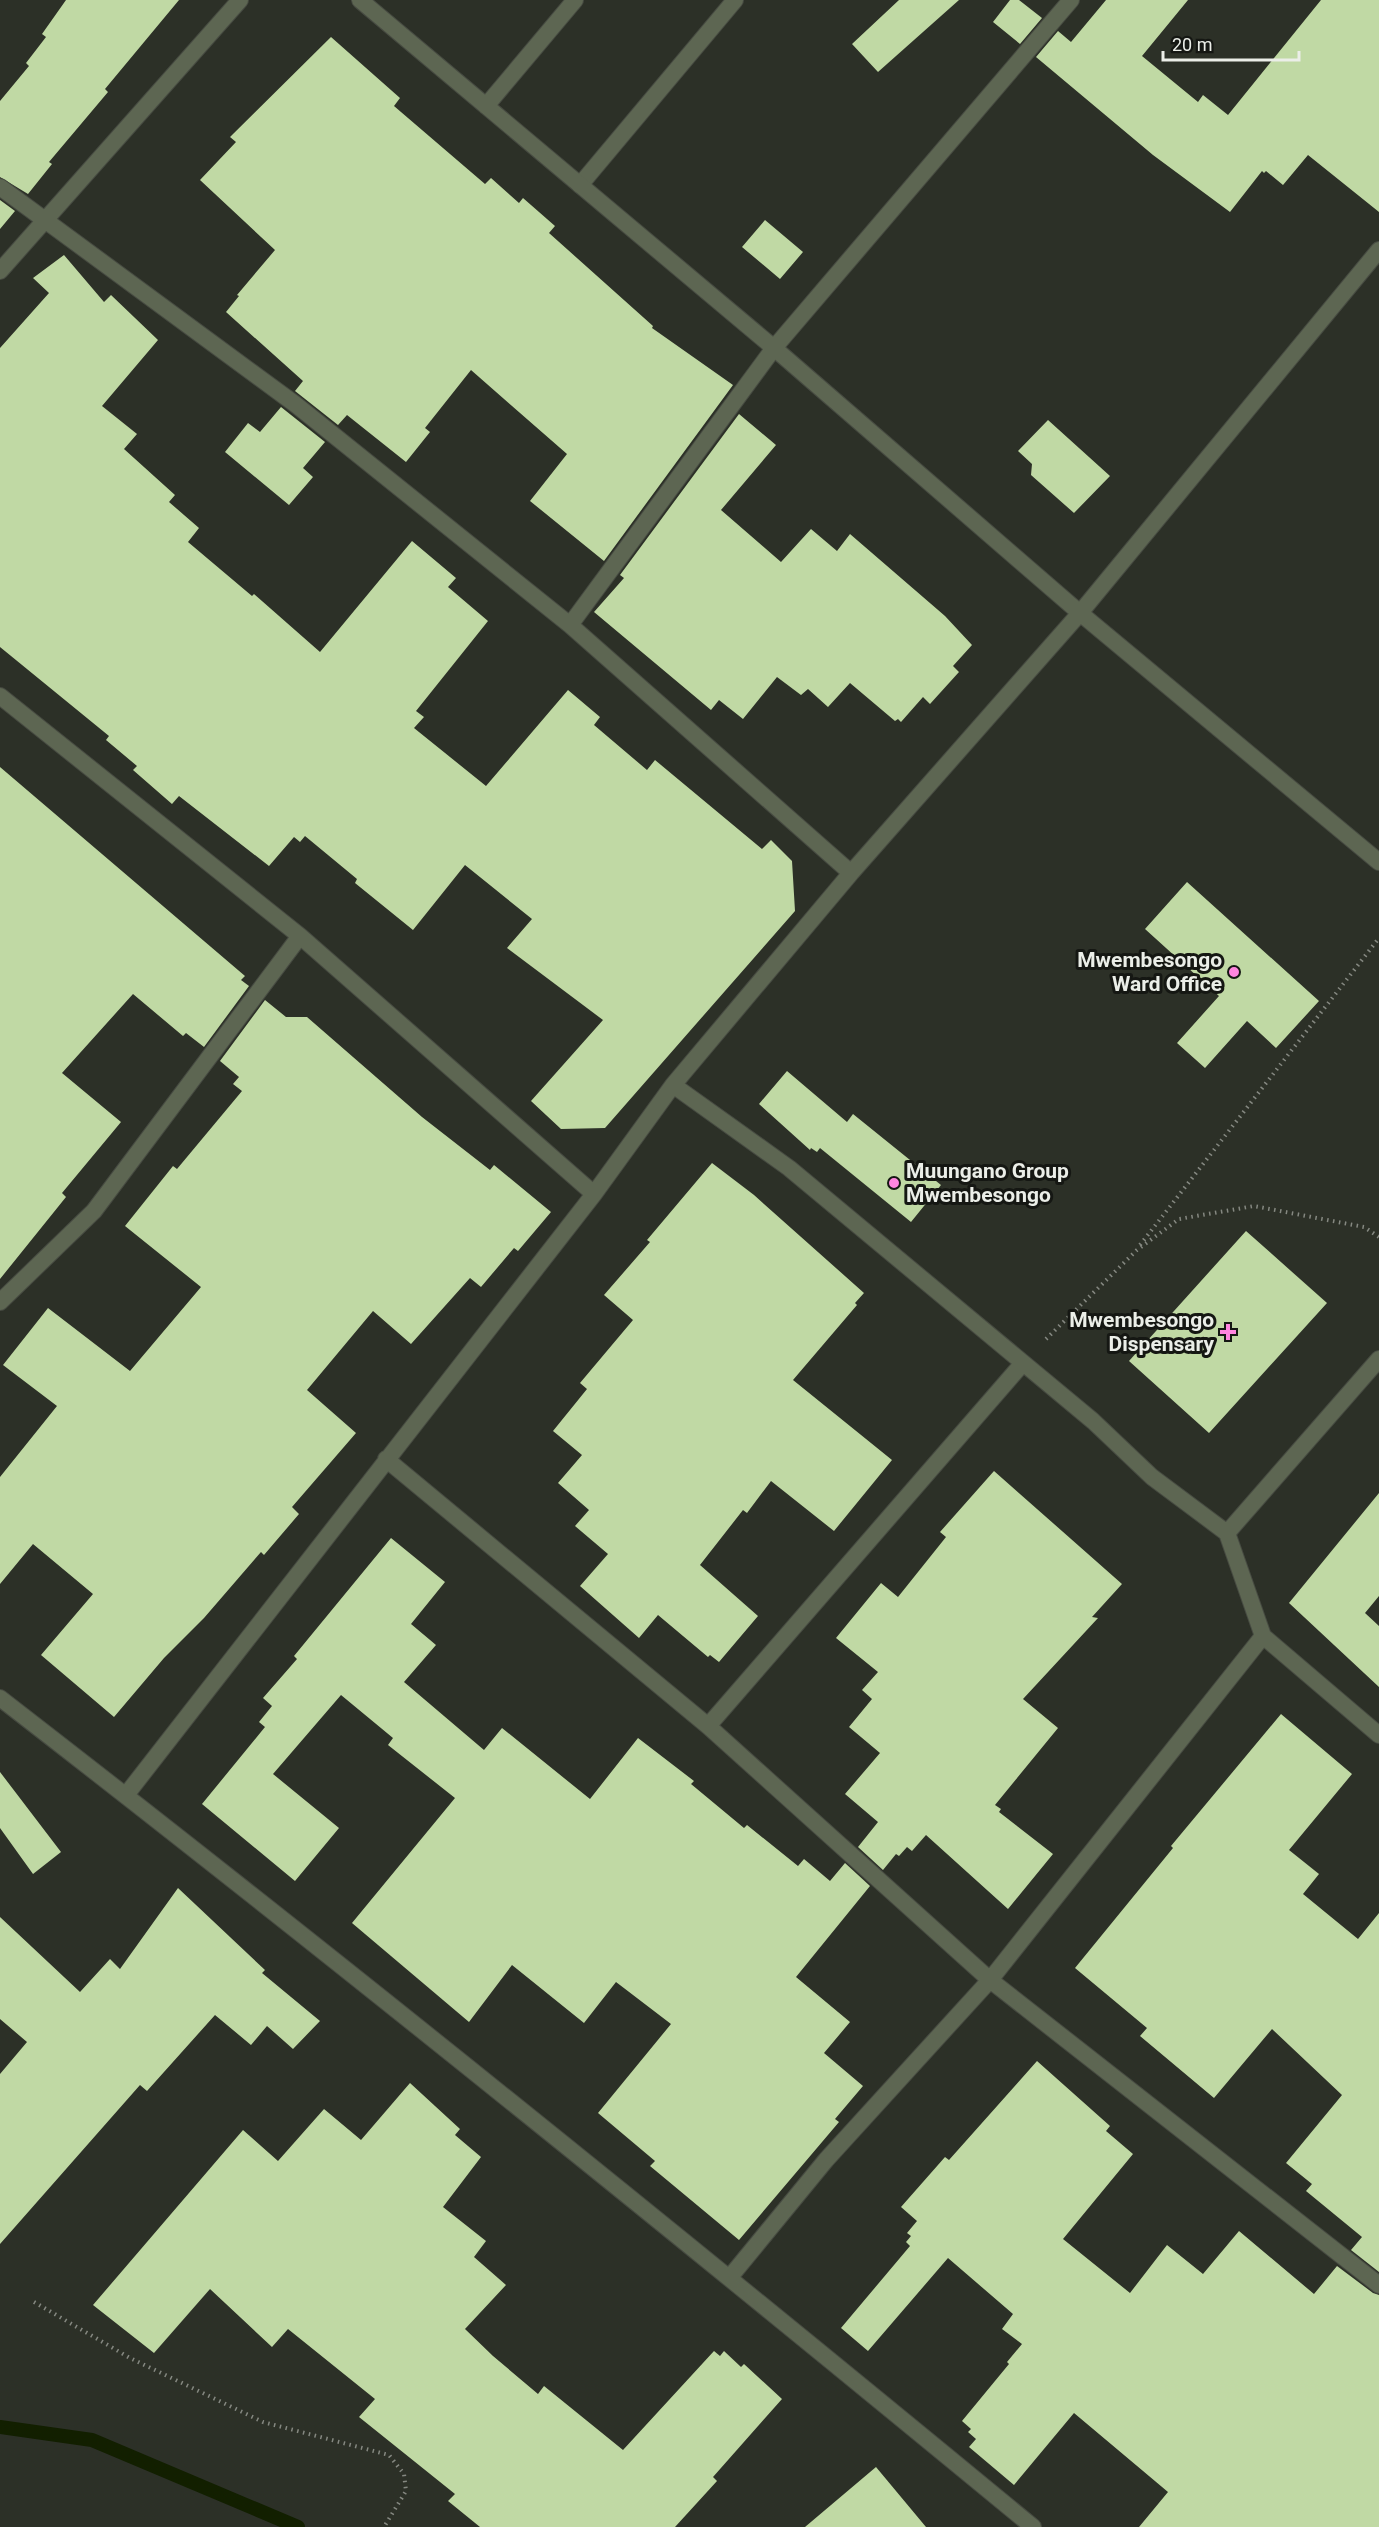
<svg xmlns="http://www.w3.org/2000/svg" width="1379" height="2527" font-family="Roboto,sans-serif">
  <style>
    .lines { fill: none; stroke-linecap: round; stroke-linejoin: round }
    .stream { stroke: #121f00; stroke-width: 14 }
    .building { fill: #c0d9a4 }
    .service-casing { stroke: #474b42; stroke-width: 18 }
    .minor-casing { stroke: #474b42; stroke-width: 18 }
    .path { stroke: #858881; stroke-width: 4; stroke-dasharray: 1.5 4.5; stroke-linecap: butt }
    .service { stroke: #5d6652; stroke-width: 16 }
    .minor { stroke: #5d6652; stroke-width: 16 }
    .poi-dot { fill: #ff85df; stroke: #151713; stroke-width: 2 }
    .labels { text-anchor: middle; stroke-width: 6; stroke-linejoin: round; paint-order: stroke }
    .poi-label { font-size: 21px; font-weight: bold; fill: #ebeee8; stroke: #151713; text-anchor: end }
  </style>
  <rect width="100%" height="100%" fill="#2c3027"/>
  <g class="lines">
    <path class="stream" d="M0 2427 92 2440 298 2527"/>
  </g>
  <path class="building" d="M66 0H179L105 89 108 92 49 162 52 164 28 194 0 177V101L29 66 26 63 46 37 42 34Z
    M899 0H959L878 72 852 44Z
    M1010 0H1019L1042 18 1020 44 993 22Z
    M1106 0H1188L1142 56 1198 102 1203 95 1228 115 1321 0H1379V212L1308 155 1283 185 1266 171 1264 173 1262 171 1230 212 1153 155 1036 57 1058 31 1071 42Z
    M331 37 400 98 394 106 485 184 491 178 519 203 523 198 555 226 549 233 653 326 652 328 733 385 604 561 530 501 567 454 471 370 425 428 430 432 406 462 347 415 338 425 295 391 303 381 226 312 239 296 237 295 275 250 200 180 236 142 230 137Z
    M0 200 15 211 0 229Z
    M765 220 803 252 780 279 742 247Z
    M64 255 104 302 111 295 158 340 102 406 137 434 124 449 175 495 169 502 199 528 188 542 252 596 254 594 320 652 412 541 456 578 448 587 488 621 416 711 424 717 414 728 486 786 568 690 600 717 594 725 647 770 655 760 762 849 771 840 792 861 795 911 605 1128 561 1129 531 1101 603 1020 507 948 532 919 465 865 413 930 355 883 357 879 305 836 300 842 294 837 269 866 179 796 172 804 133 770 137 766 106 740 109 736 0 647V348L49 293 33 278Z
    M281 407 325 442 303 468 313 477 289 505 225 452 248 423 260 432Z
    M739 414 776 445 721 510 781 562 811 529 837 551 850 534 945 616 972 645 953 666 959 672 930 704 923 697 901 722 898 719 895 721 850 683 828 707 808 689 801 695 777 677 743 719 719 700 711 710 594 612 624 578 620 575Z
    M1048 420 1110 476 1074 513 1031 475 1032 464 1018 451Z
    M0 767 245 976 241 980 249 986 204 1047 186 1033 183 1036 133 994 62 1073 121 1122 62 1193 66 1197 0 1279Z
    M1187 882 1319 1001 1276 1048 1247 1021 1205 1068 1177 1043 1219 996 1145 929Z
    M265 1000 286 1017H307L422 1117 490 1170 494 1165 551 1212 518 1251 514 1248 481 1287 470 1278 411 1344 373 1311 307 1390 356 1433 292 1507 299 1514 264 1555 261 1552 204 1618 164 1658 114 1717 41 1655 93 1594 33 1544 0 1584V1477L57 1406 3 1365 48 1308 130 1371 201 1287 125 1226 173 1166 177 1169 242 1091 233 1084 239 1077 220 1061Z
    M787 1071 847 1122 853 1114 941 1185 911 1222 820 1148 817 1152 811 1148 810 1150 759 1104Z
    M712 1163 754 1195 864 1293 855 1303 857 1305 793 1380 892 1460 834 1531 771 1481 747 1513 743 1510 700 1565 758 1616 719 1662 710 1655 708 1657 658 1615 639 1638 580 1586 608 1554 575 1526 589 1510 558 1483 582 1455 553 1431 587 1389 580 1383 633 1320 604 1295 650 1242 647 1240Z
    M1246 1231 1327 1303 1209 1433 1129 1361Z
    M994 1471 1122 1584 1092 1617 1098 1618 1023 1699 1058 1728 995 1805 1001 1809 999 1812 1053 1854 1008 1909 926 1835 912 1851 907 1847 899 1856 896 1854 883 1870 858 1847 878 1822 845 1794 880 1753 849 1727 872 1699 862 1690 878 1672 836 1638 881 1583 898 1597 946 1537 940 1532Z
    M1379 1493V1596L1365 1613 1379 1626V1687L1289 1603Z
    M391 1538 445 1582 411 1624 436 1645 404 1682 484 1750 502 1728 590 1799 638 1738 694 1781 691 1784 744 1828 747 1825 798 1866 804 1859 830 1881 845 1863 870 1886 796 1977 850 2022 824 2053 863 2086 835 2119 839 2122 739 2240 650 2166 655 2161 598 2113 671 2024 616 1982 584 2023 512 1965 469 2022 352 1923 455 1798 388 1745 393 1738 341 1695 273 1774 339 1828 295 1881 202 1804 265 1727 259 1722 272 1706 263 1698 297 1659 294 1656Z
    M1281 1714 1352 1774 1289 1850 1319 1874 1303 1894 1358 1939 1379 1913V2272L1351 2250 1362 2237 1306 2191 1312 2184 1286 2163 1342 2095 1272 2029 1214 2098 1140 2036 1147 2028 1075 1968 1173 1848 1171 1846Z
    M0 1772 61 1852 33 1874 0 1828Z
    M178 1888 265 1970 262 1973 320 2021 293 2049 267 2026 251 2045 215 2015 147 2091 140 2085 0 2244V2074L27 2042 0 2019V1917L80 1992 110 1959 120 1969Z
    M1037 2061 1110 2126 1106 2131 1133 2154 1063 2239 1130 2293 1167 2245 1203 2274 1239 2231 1314 2294 1337 2266 1373 2293 1379 2295V2527H1139L1168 2492 1074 2413 1014 2485 969 2447 976 2439 968 2432 971 2429 962 2421 1009 2364 1007 2362 1022 2344 1002 2329 1013 2314 948 2258 868 2351 841 2328 910 2246 906 2242 911 2236 907 2233 917 2221 901 2207 945 2157 949 2160Z
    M410 2083 460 2129 455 2135 481 2157 443 2207 486 2241 474 2257 506 2285 465 2329 493 2356 538 2394 544 2386 623 2450 714 2351 720 2356 724 2351 741 2367 744 2364 782 2399 713 2477 717 2481 675 2527H480L448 2501 455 2494 359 2417 375 2399 288 2329 272 2347 210 2289 154 2353 93 2305 243 2130 278 2161 324 2109 361 2140Z
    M876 2467 926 2527H805Z"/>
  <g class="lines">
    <g class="service-casing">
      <path id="service" d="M580 185 735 0"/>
    </g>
    <g class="minor-casing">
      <path id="minor" d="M360 0 774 348 1080 613 1379 862
        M486 106 575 0
        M0 187 295 404 570 625 851 873
        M0 271 240 0
        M570 625 774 348 1071 0
        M0 696 300 936 594 1194
        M673 1085 789 1168 1093 1421 1152 1477 1227 1533
        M0 1302 94 1211 300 936
        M1379 1359 1227 1533 1263 1636 1379 1735
        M386 1459 708 1726 990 1980 1379 2285
        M0 1698C349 1968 692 2246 1033 2527
        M708 1726 1023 1363
        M126 1795 594 1194 673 1085 851 873 1080 613 1379 250
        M730 2277 826 2160 990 1980 1263 1636"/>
    </g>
    <path class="path" d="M1140 1245 1379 938
      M1046 1339 1137 1250 1179 1219 1254 1206 1364 1227 1379 1237
      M34 2302 130 2358 263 2422 389 2455 404 2474 406 2491 384 2527"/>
    <use href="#service" class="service"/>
    <use href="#minor" class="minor"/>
  </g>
  <g class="poi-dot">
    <circle cx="1234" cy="972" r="6"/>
    <circle cx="894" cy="1183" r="6"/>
    <path d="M1225 1323h6v6h6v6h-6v6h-6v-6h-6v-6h6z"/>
  </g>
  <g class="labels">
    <g class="poi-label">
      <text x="1222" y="967">Mwembesongo<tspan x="1222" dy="24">Ward Office</tspan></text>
      <text x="906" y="1178" text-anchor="start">Muungano Group<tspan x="906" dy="24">Mwembesongo</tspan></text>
      <text x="1214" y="1327">Mwembesongo<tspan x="1214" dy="24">Dispensary</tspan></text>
    </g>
  </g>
  <path d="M1163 51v9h136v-9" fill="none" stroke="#ebeee8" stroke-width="3"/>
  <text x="1172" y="51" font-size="18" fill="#ebeee8" stroke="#151713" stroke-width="4.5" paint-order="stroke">20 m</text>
</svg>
